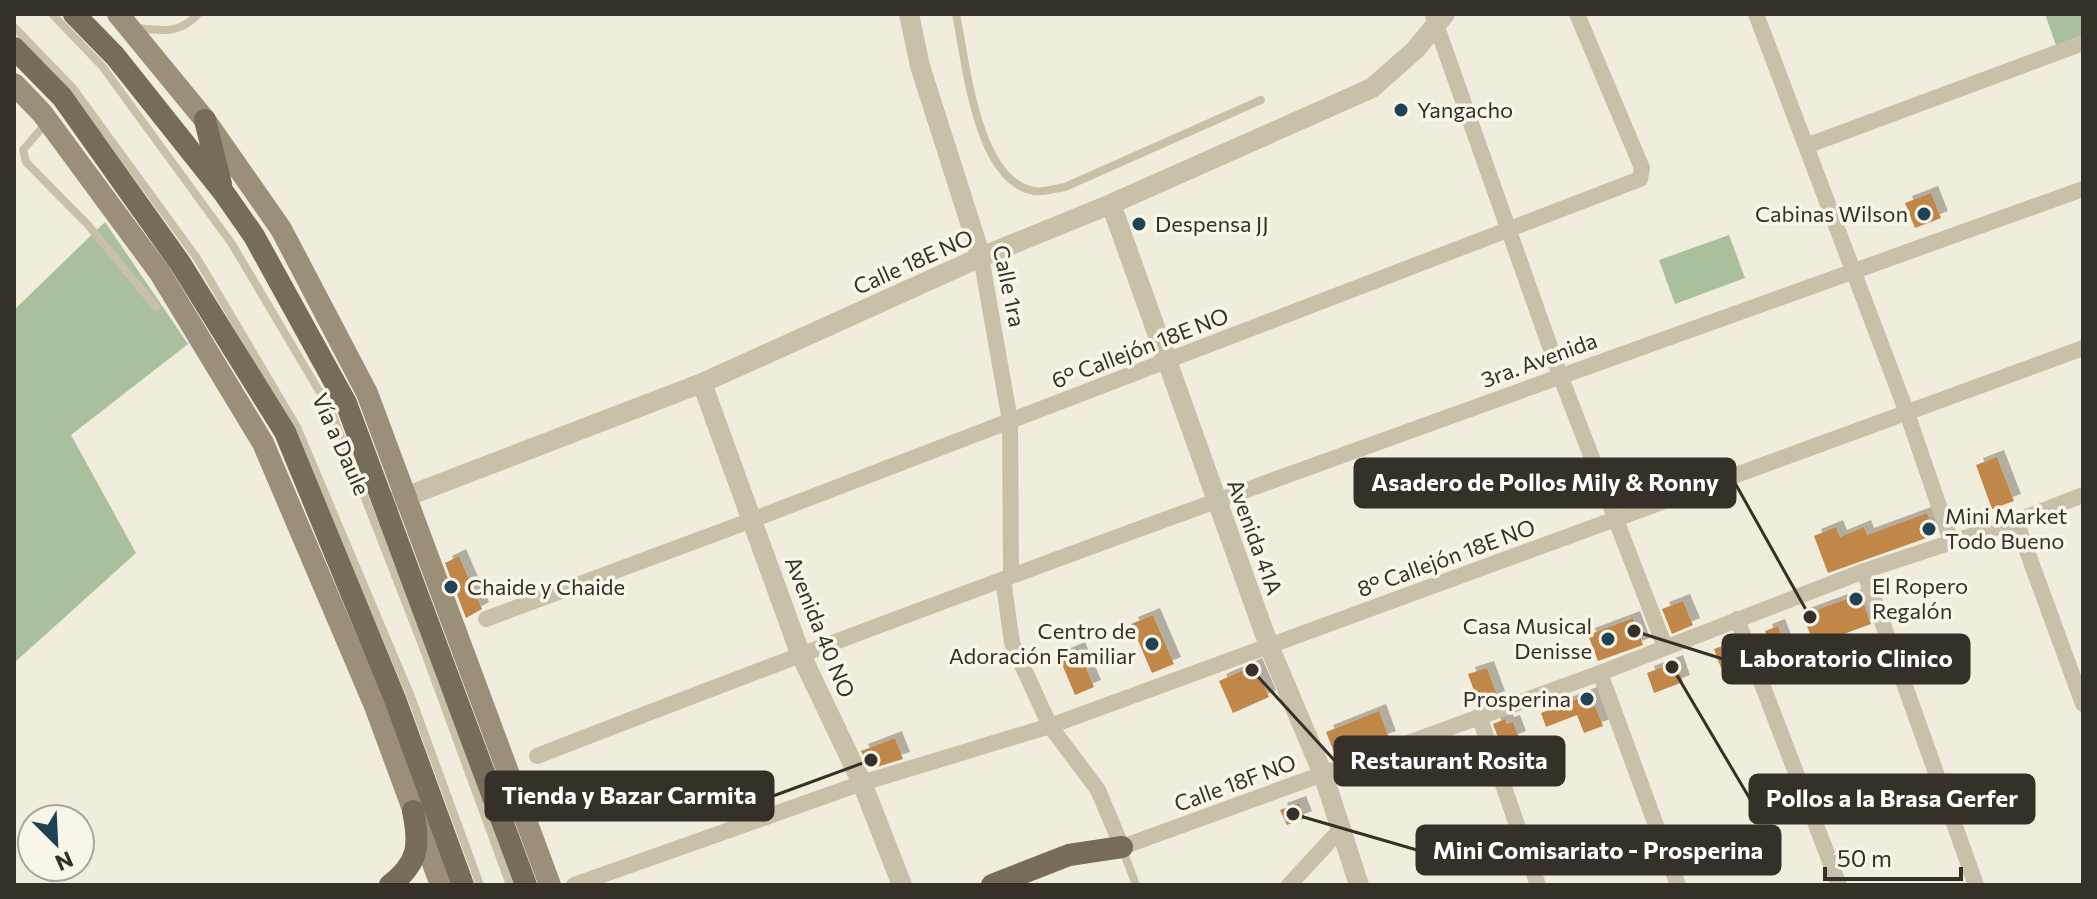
<svg xmlns="http://www.w3.org/2000/svg" width="2097" height="899" font-family="Commissioner,sans-serif">
  <style>
    .green { fill: #aabf9c }
    .building { fill: #c0874a; filter: url(#shadow) }
    .lines { fill: none; stroke-linecap: round; stroke-linejoin: round }
    .service { stroke: #c8c0a8; stroke-width: 8 }
    .minor { stroke: #c8c0a8; stroke-width: 16 }
    .tertiary { stroke: #c8c0a8; stroke-width: 20 }
    .secondary { stroke: #9c8f7a; stroke-width: 22 }
    .primary { stroke: #776b5a; stroke-width: 22 }
    .poi-dot { fill: #1f4355; stroke: #f9f5e8; stroke-width: 3 }
    .labels { text-anchor: middle; stroke-width: 7; stroke-linejoin: round; paint-order: stroke }
    .poi-label { font-size: 22px; fill: #353028; stroke: #f9f5e8; text-anchor: start }
    .street-label { font-size: 22px; fill: #353028; stroke: #f9f5e8 }
    .leader { fill: none; stroke: #353028; stroke-width: 3 }
    .callout-dot { fill: #353028; stroke: #f9f5e8; stroke-width: 3 }
    .callout { fill: #353028; stroke: #353028; stroke-width: 3 }
    .callout-label { font-size: 24px; text-anchor: middle; font-weight: bold; fill: #fff }
  </style>
  <defs>
    <filter id="shadow"><feDropShadow dx="7" dy="-7" stdDeviation="0" flood-color="#0004"/></filter>
  </defs>
  <rect width="100%" height="100%" fill="#f1eddc"/>
  <path class="green" d="M2045 14H2083V39L2057 48Z
    M105 222 188 344 71 435 136 553 14 663V310Z
    M1729 235 1745 278 1675 304 1659 260Z"/>
  <path class="building" d="M1931 193 1941 218 1915 228 1905 203Z
    M1997 457 2014 501 1992 509 1976 465Z
    M1927 513 1935 535 1828 573 1814 536 1836 527 1840 537 1864 527 1867 535Z
    M459 556 482 609 466 618 445 563Z
    M1860 594 1871 624 1814 645 1803 615Z
    M1683 601 1693 625 1672 634 1662 609Z
    M1153 615 1174 664 1152 673 1131 624Z
    M1633 618 1643 645 1598 661 1588 635Z
    M1778 626 1791 660 1778 665 1765 631Z
    M1731 643 1738 662 1721 668 1714 649Z
    M1078 649 1094 687 1075 695 1059 657Z
    M1676 662 1683 682 1654 693 1647 673Z
    M1255 665 1269 697 1233 713 1219 681Z
    M1487 668 1498 698 1479 705 1468 674Z
    M1590 694 1603 726 1584 733 1577 715 1546 727 1541 713Z
    M1379 711 1389 738 1336 757 1326 732Z
    M1505 719 1507 724 1513 722 1519 738 1501 745 1493 724Z
    M895 738 903 759 870 769 861 751Z
    M1299 803 1305 818 1287 825 1280 810Z"/>
  <g class="lines">
    <path class="service" d="M52 14 102 66 232 244 331 411 421 642 510 885
      M956 14C966 61 976 181 1034 191 1043 193 1056 188 1065 187L1261 100
      M14 27 73 88 197 258 297 427 410 694 480 885
      M137 28C162 31 180 34 198 14
      M47 122 23 150 26 162 88 225 156 307
      M1122 848 1136 885"/>
    <path class="minor" d="M1756 14 1907 413 1951 541
      M1433 16 1560 375 1665 647
      M1806 146 2083 43
      M981 257 1010 421 1011 575
      M2016 521 2083 704
      M1864 571 1976 885
      M1004 586 1012 643 1050 726 1098 790 1122 847 1600 673 1864 571 2016 521 2083 495
      M486 619 752 520 1640 179 1642 168 1577 14
      M1737 619 1839 885
      M1600 673 1678 885
      M1479 716 1538 885
      M537 756C1048 557 1566 375 2083 189
      M574 885 862 783 1050 726 2083 348
      M1289 885 1340 830"/>
    <path class="tertiary" d="M909 14 920 66 981 257
      M1111 204 1269 646 1323 774 1359 885
      M702 383 800 653 862 783 902 885
      M392 502 702 383 981 257 1111 204 1372 88 1415 50 1445 14"/>
    <path class="secondary" d="M118 14 205 120 281 229 367 393 550 885
      M14 84 42 113 160 273 263 443 375 706 441 885"/>
    <path class="primary" d="M74 14 115 56 224 193 254 236 346 403 526 885
      M14 48 62 97 180 263 285 432 395 699 463 885
      M205 120 221 184
      M390 885C419 863 420 845 413 811
      M992 885 1069 855 1122 847"/>
  </g>
  <g class="poi-dot">
    <circle cx="1401" cy="110" r="8"/>
    <circle cx="1924" cy="214" r="8"/>
    <circle cx="1139" cy="224" r="8"/>
    <circle cx="1929" cy="529" r="8"/>
    <circle cx="451" cy="587" r="8"/>
    <circle cx="1856" cy="599" r="8"/>
    <circle cx="1608" cy="639" r="8"/>
    <circle cx="1152" cy="644" r="8"/>
    <circle cx="1587" cy="699" r="8"/>
  </g>
  <g class="labels">
    <g class="poi-label">
      <text x="1417" y="118">Yangacho</text>
      <text x="1908" y="222" text-anchor="end">Cabinas Wilson</text>
      <text x="1155" y="232">Despensa JJ</text>
      <text x="1945" y="524">Mini Market<tspan x="1945" dy="25">Todo Bueno</tspan></text>
      <text x="1872" y="594">El Ropero<tspan x="1872" dy="25">Regalón</tspan></text>
      <text x="467" y="595">Chaide y Chaide</text>
      <text x="1592" y="634" text-anchor="end">Casa Musical<tspan x="1592" dy="25">Denisse</tspan></text>
      <text x="1136" y="639" text-anchor="end">Centro de<tspan x="1136" dy="25">Adoración Familiar</tspan></text>
      <text x="1571" y="707" text-anchor="end">Prosperina</text>
    </g>
    <g class="street-label">
      <text transform="translate(913 262) rotate(-24)" y="8">Calle 18E NO</text>
      <text transform="translate(1009 286) rotate(78)" y="8">Calle 1ra</text>
      <text transform="translate(1140 348) rotate(-21)" y="8">6° Callejón 18E NO</text>
      <text transform="translate(1539 360) rotate(-20)" y="8">3ra. Avenida</text>
      <text transform="translate(341 444) rotate(66)" y="8">Vía a Daule</text>
      <text transform="translate(1255 537) rotate(70)" y="8">Avenida 41A</text>
      <text transform="translate(1446 558) rotate(-20)" y="8">8° Callejón 18E NO</text>
      <text transform="translate(820 627) rotate(68)" y="8">Avenida 40 NO</text>
      <text transform="translate(1235 783) rotate(-20)" y="8">Calle 18F NO</text>
    </g>
  </g>
  <path class="leader" d="M1810 617L1735 483M1634 631L1723 659M1252 670L1335 761M871 760L773 796M1672 667L1750 799M1293 814L1417 850"/>
  <g class="callout-dot">
    <circle cx="1810" cy="617" r="8"/>
    <circle cx="1634" cy="631" r="8"/>
    <circle cx="1252" cy="670" r="8"/>
    <circle cx="871" cy="760" r="8"/>
    <circle cx="1672" cy="667" r="8"/>
    <circle cx="1293" cy="814" r="8"/>
  </g>
  <g class="callout">
    <rect x="1355" y="459" width="380" height="48" rx="8"/>
    <rect x="1723" y="635" width="246" height="48" rx="8"/>
    <rect x="1335" y="737" width="229" height="48" rx="8"/>
    <rect x="486" y="772" width="287" height="48" rx="8"/>
    <rect x="1750" y="775" width="284" height="48" rx="8"/>
    <rect x="1417" y="826" width="363" height="48" rx="8"/>
  </g>
  <g class="callout-label">
    <text x="1545" y="491">Asadero de Pollos Mily &amp; Ronny</text>
    <text x="1846" y="667">Laboratorio Clinico</text>
    <text x="1449" y="769">Restaurant Rosita</text>
    <text x="629" y="804">Tienda y Bazar Carmita</text>
    <text x="1892" y="807">Pollos a la Brasa Gerfer</text>
    <text x="1598" y="859">Mini Comisariato - Prosperina</text>
  </g>
  <rect width="2097" height="899" fill="none" stroke="#353028" stroke-width="32"/>
  <g transform="translate(56 843) rotate(156)"><circle r="38" fill="#f9f5e8" stroke="#aba69b" stroke-width="2"/>
  <path d="M0-6L14 30L0 20L-14 30Z" fill="#1f4355"/>
  <text y="-12" font-size="22" font-weight="bold" text-anchor="middle" fill="#353028">N</text>
  </g>
  <path d="M1825 867v12h136v-12" fill="none" stroke="#353028" stroke-width="4"/>
  <text x="1837" y="867" font-size="24" fill="#353028" stroke="#f9f5e8" stroke-width="6" paint-order="stroke">50 m</text>
</svg>
